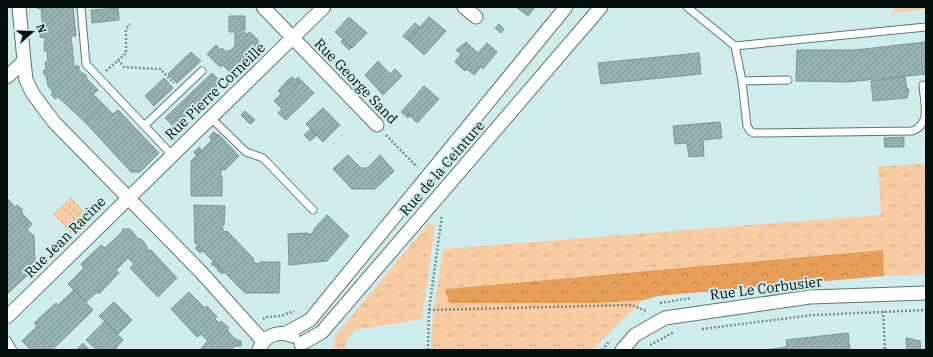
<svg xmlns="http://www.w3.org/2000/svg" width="933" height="357" font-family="'IBM Plex Serif',serif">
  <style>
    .grass { fill: url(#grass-tufts) }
    .forest { fill: url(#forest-crowns) }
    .park { fill: url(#park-dots) }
    .pitch { fill: #f9cba2 }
    .building { fill: url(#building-hatch); stroke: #799594 }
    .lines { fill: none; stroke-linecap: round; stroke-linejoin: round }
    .lane-casing { stroke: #5b7675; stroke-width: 9 }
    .street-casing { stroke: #5b7675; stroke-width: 15 }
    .path { stroke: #778d8c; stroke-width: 2.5; stroke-dasharray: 2 2; stroke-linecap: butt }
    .lane { stroke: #fff; stroke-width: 7 }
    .street { stroke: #fff; stroke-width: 13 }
    .labels { text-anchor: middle; stroke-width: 4; stroke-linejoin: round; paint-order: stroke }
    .street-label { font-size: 14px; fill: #050f0e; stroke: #ceeceb }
  </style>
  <defs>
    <pattern id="grass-tufts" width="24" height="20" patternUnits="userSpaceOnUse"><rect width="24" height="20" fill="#f9cba2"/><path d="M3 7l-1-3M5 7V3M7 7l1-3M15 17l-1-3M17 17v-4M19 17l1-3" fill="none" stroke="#d4ad8a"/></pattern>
    <pattern id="forest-crowns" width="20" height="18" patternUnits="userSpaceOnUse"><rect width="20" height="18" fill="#e79e59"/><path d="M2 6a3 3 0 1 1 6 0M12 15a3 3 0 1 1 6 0" fill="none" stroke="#c5874c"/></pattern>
    <pattern id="park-dots" width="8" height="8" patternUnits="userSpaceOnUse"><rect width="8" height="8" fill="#f9cba2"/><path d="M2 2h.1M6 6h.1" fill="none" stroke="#d4ad8a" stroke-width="1.8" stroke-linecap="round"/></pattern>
    <pattern id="building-hatch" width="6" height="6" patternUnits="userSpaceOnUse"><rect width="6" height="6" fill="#95b2b1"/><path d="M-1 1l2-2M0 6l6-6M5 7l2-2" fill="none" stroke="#7f9897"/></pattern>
  </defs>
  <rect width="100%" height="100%" fill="#ceeceb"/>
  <path class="grass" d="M926 164V274L884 276 883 250 445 289 449 303 643 300 592 350H431L432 323 443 249 881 215 878 166Z
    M429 223 435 227 422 319 354 330 347 340 345 350H334L335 336Z"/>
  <path class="forest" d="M883 250 884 276 658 296 643 300 601 303H449L445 289Z"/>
  <path class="park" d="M71 197 89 217 71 234 53 214Z"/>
  <path class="pitch" d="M893 7H926V9L894 13Z"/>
  <path class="building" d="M38 7H73L76 36H71L74 65 75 67 77 65 80 68 78 70 87 76 86 78 98 90 93 94 103 104 85 122 58 97 55 99 51 94 53 92 48 86 46 75H44L43 70H46L45 62H48L47 51H44L45 38 40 37V31L43 30 41 8 38 9Z
    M516 7H535L528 16Z
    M118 8 119 20 92 23 91 10Z
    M229 16H245V30L243 32 247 34 250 32 258 40V48L230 72 223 65 221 67 217 64 207 54 216 45 220 50 222 48 224 51H230L235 46V32H229Z
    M349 17 367 33 352 48 335 32Z
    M429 17 446 31 424 55 408 40Z
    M415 23 420 27 408 40 403 36Z
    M499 24 504 29 501 33 495 28Z
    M343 39 351 47 349 50 341 42Z
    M466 42 478 53 487 43 497 52 483 69 481 67 474 75 467 69 465 71 455 62 461 54 456 50Z
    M926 42V74L848 82 796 81 797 50H855Z
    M191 52 201 61 177 83 168 74Z
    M699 53 701 74 601 84 598 63Z
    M378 61 390 74 395 69 402 76 383 95 365 75Z
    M212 73 221 82 174 127 165 118Z
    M292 77 295 80 298 77 301 80 293 87 287 81Z
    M905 77 907 89H909L907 98 873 101 871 81Z
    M164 78 173 88 154 106 145 96Z
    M301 80 314 93 286 120 278 113 282 109 274 101 281 94 278 91 287 81 293 87Z
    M424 86 439 99 417 123 404 109Z
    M103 104 113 114 118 110 159 153 140 172H131L85 122Z
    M323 108 340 125 323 142 306 124Z
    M404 109 411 115 408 118 401 112Z
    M245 111 255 120 250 124 241 115Z
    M720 122 722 138 703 140 704 156 689 157 687 143 675 144 673 126Z
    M311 129 317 135 310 141 304 135Z
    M214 132 217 135 212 140 209 137Z
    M218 134 239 156 225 170 222 169 220 175 222 176V196H191V161Z
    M904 137V147H885L884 138Z
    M199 147 201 150 196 155 194 152Z
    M348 155 361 168H367L380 155 394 171 375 189H352L333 169Z
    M7 198 15 207 17 205 23 210 21 212 32 224 27 230 34 236 35 262 28 267 31 272 7 294Z
    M194 205 225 206 224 225 222 226 224 232 227 231 254 259 253 262 259 264 260 262H280L279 293H245L195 243Z
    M327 215 349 236 327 261 289 265 288 234 308 233 309 235 314 232 313 230Z
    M123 229H130L139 240 140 238 147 246 146 247 150 251 151 250 177 278 158 297 130 268 134 264 128 258 116 270 119 273 99 294 97 292 86 302 68 284 84 268 81 264 101 245 105 248 122 232Z
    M198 246 203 251 200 253 195 248Z
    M214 260 219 266 217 268 211 264Z
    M219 266 225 272 222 274 217 270Z
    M74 290 93 310 52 350H31L22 341 37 326 34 323 56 303 58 305Z
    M189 292 205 308 207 306 217 317 215 319 219 323 221 321 229 328 227 330 235 339 241 341V346H235L231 350H204L201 348 208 341 201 334 197 337 171 309Z
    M114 302 132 320 118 334 99 316Z
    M105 321 123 340 114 350H97L86 340Z
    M848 333 850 350H765L787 347 786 340Z
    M906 338 920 341 921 350H907Z
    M83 343 89 350H76Z"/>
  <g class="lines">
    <g class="lane-casing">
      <path id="lane" d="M81 7 86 64 172 155
        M687 7 735 46 926 27
        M735 46 742 81 747 126 750 131 754 133 912 131C932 124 924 103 923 85
        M742 81 788 80
        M211 118 246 152 263 158 313 210
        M144 126 202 71
        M7 340 13 350"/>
    </g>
    <g class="street-casing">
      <path id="street" d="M19 7 24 61
        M263 7 377 125
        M464 7 476 17
        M7 77 24 61 26 80 33 94 54 122 200 271 263 341
        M7 317 324 7
        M286 333 310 320 566 7
        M301 344 322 332 601 7
        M259 350C264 335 279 330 293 336
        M622 350 635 335 665 318 810 297 926 293"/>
    </g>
    <path class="path" d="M118 60 124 67 160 69 174 83
      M106 71 126 53V29L130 24
      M386 135 417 167
      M660 303 691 298
      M429 310 632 305 646 311
      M883 311 885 350
      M263 319 265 317 280 316 294 311
      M702 329 814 315 926 310
      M650 345 674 332
      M428 350 429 310 442 215
      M602 350 609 342"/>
    <use href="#lane" class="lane"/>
    <use href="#street" class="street"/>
  </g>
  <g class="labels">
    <g class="street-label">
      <text transform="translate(356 81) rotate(46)" y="5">Rue George Sand</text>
      <text transform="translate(215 91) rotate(-44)" y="5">Rue Pierre Corneille</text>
      <text transform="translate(442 168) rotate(-49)" y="5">Rue de la Ceinture</text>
      <text transform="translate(65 237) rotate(-45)" y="5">Rue Jean Racine</text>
      <text transform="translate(766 288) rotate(-7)" y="5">Rue Le Corbusier</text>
    </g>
  </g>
  <rect width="933" height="357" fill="none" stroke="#050f0e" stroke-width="16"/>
  <g transform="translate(32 32) rotate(70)" stroke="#ceeceb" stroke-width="3" paint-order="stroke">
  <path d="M0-3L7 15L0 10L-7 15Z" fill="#050f0e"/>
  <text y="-6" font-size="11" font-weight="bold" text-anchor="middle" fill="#050f0e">N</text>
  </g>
</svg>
